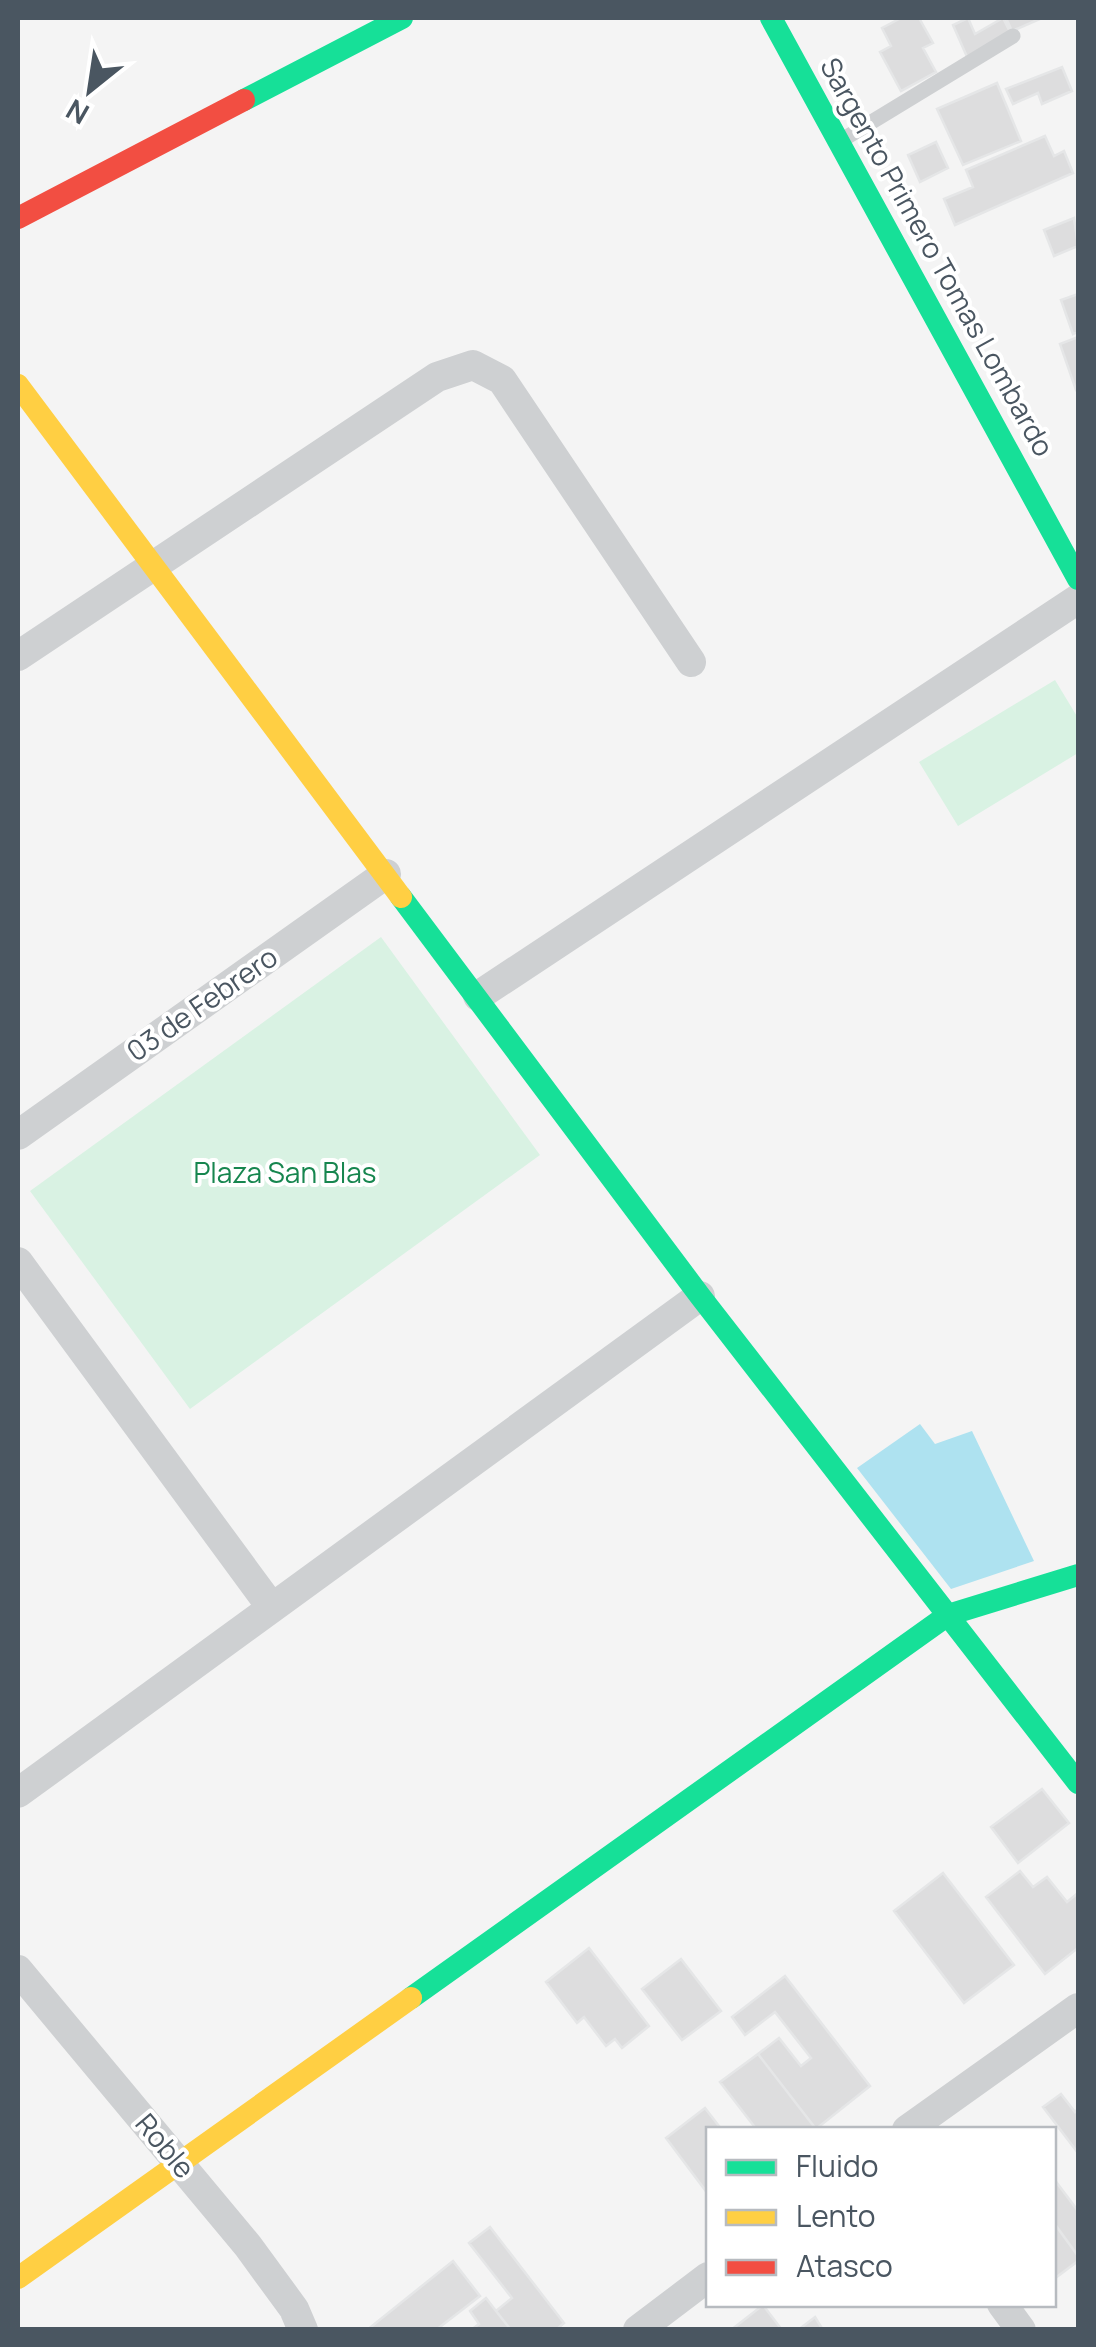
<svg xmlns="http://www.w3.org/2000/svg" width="1096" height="2347" font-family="Manrope,sans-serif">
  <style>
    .green { fill: #d9f2e3 }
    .water { fill: #aee2f0 }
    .building { fill: #ddddde; stroke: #e5e6e7; stroke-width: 2.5 }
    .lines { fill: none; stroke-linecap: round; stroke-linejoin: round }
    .lane { stroke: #ced0d2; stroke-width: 15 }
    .street { stroke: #ced0d2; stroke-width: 30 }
    .fast { stroke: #16e098; stroke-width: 22 }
    .slow { stroke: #ffcf43; stroke-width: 22 }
    .jam { stroke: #f24e42; stroke-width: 22 }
    .labels { text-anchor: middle; stroke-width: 8; stroke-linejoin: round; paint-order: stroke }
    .street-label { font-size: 28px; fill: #4a5661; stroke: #fff }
    .park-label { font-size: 28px; fill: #17864f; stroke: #fff }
  </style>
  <rect width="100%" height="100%" fill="#f4f4f4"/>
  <path class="green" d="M1055 680 1078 718V753L958 826 919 762Z
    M381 937 540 1155 190 1409 30 1191Z"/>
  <path class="water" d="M920 1424 935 1444 972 1431 1034 1561 951 1589 857 1468Z"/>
  <path class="building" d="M901 18H919L933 43 923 48 936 72 901 91 880 52 891 46 882 28Z
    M968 18 975 34 1003 18 1011 34 968 59 953 25Z
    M1006 18H1042L1012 31Z
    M1062 67 1072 91 1042 104 1038 93 1013 104 1006 89Z
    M997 83 1021 141 963 165 937 109Z
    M1045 136 1054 156 1064 151 1073 173 955 225 944 199 973 187 966 170Z
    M936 142 948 168 920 182 908 155Z
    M1074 218 1078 246 1054 256 1044 230Z
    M1078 294V332L1073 334 1061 300Z
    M1078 337V389L1076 390 1060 344Z
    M1042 1789 1069 1823 1018 1863 991 1827Z
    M1020 1871 1033 1887 1047 1877 1067 1902 1078 1893V1948L1045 1974 986 1897Z
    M943 1873 1014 1965 964 2003 894 1911Z
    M589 1948 649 2026 622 2048 615 2039 606 2046 584 2017 577 2023 546 1982Z
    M681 1959 721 2011 682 2040 642 1989Z
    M785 1976 870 2086 816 2129 758 2054 779 2038 801 2066 811 2058 775 2012 745 2035 732 2017Z
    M758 2054 816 2129 757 2130 720 2082Z
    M1061 2094 1075 2112 1078 2109V2153L1043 2107Z
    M705 2108 722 2130H708V2194L666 2138Z
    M1054 2179 1078 2211V2256L1054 2223Z
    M1054 2223 1078 2256V2261L1054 2279Z
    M490 2227 564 2323 556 2330H511L496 2311 512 2298 469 2243Z
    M453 2261 480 2296 436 2330H367Z
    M486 2298 496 2311 511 2330H471L479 2324 470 2311Z
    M763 2305 782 2330H731Z
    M815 2317 823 2330H798Z"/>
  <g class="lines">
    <path class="lane" d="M842 140 1013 36"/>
    <path class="street" d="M18 656 437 377 473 365 502 380 691 662
      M478 996 1078 599
      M18 1135 386 874
      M18 1262 272 1608
      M18 1793 700 1296
      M18 1970 248 2246 294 2309 303 2330
      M907 2130 1078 2008
      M1002 2304 1021 2330
      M638 2330 708 2277"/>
    <path class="fast" d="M771 18 1078 579
      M244 100 402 18
      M401 897 700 1296 1078 1783
      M411 1998 948 1615 1078 1575"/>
    <path class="slow" d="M18 385 401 897
      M18 2278 411 1998"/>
    <path class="jam" d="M18 218 244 100"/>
  </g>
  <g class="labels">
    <g class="street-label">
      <text transform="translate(937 257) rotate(61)" y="10">Sargento Primero Tomas Lombardo</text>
      <text transform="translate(202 1004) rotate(-35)" y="10">03 de Febrero</text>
      <text transform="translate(165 2146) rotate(50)" y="10">Roble</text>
    </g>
    <g class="park-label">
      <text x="285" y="1183">Plaza San Blas</text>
    </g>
  </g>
  <rect width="1096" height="2347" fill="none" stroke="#4a5661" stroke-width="40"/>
  <rect x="706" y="2127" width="350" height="180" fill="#ffffff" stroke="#b7bbc0" stroke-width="2.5"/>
  <rect x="726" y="2160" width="50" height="15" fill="#16e098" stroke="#b7bbc0" stroke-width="2.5"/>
  <text x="796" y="2177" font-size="30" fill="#4a5661">Fluido</text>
  <rect x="726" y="2210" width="50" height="15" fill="#ffcf43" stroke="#b7bbc0" stroke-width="2.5"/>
  <text x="796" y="2227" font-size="30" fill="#4a5661">Lento</text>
  <rect x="726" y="2260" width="50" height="15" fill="#f24e42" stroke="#b7bbc0" stroke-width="2.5"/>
  <text x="796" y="2277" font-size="30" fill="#4a5661">Atasco</text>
  <g transform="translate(90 90) rotate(210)" stroke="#ffffff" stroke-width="8" paint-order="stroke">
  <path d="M0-8L18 38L0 25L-18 38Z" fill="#4a5661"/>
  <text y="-15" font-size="28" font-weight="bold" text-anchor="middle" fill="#4a5661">N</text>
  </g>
</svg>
